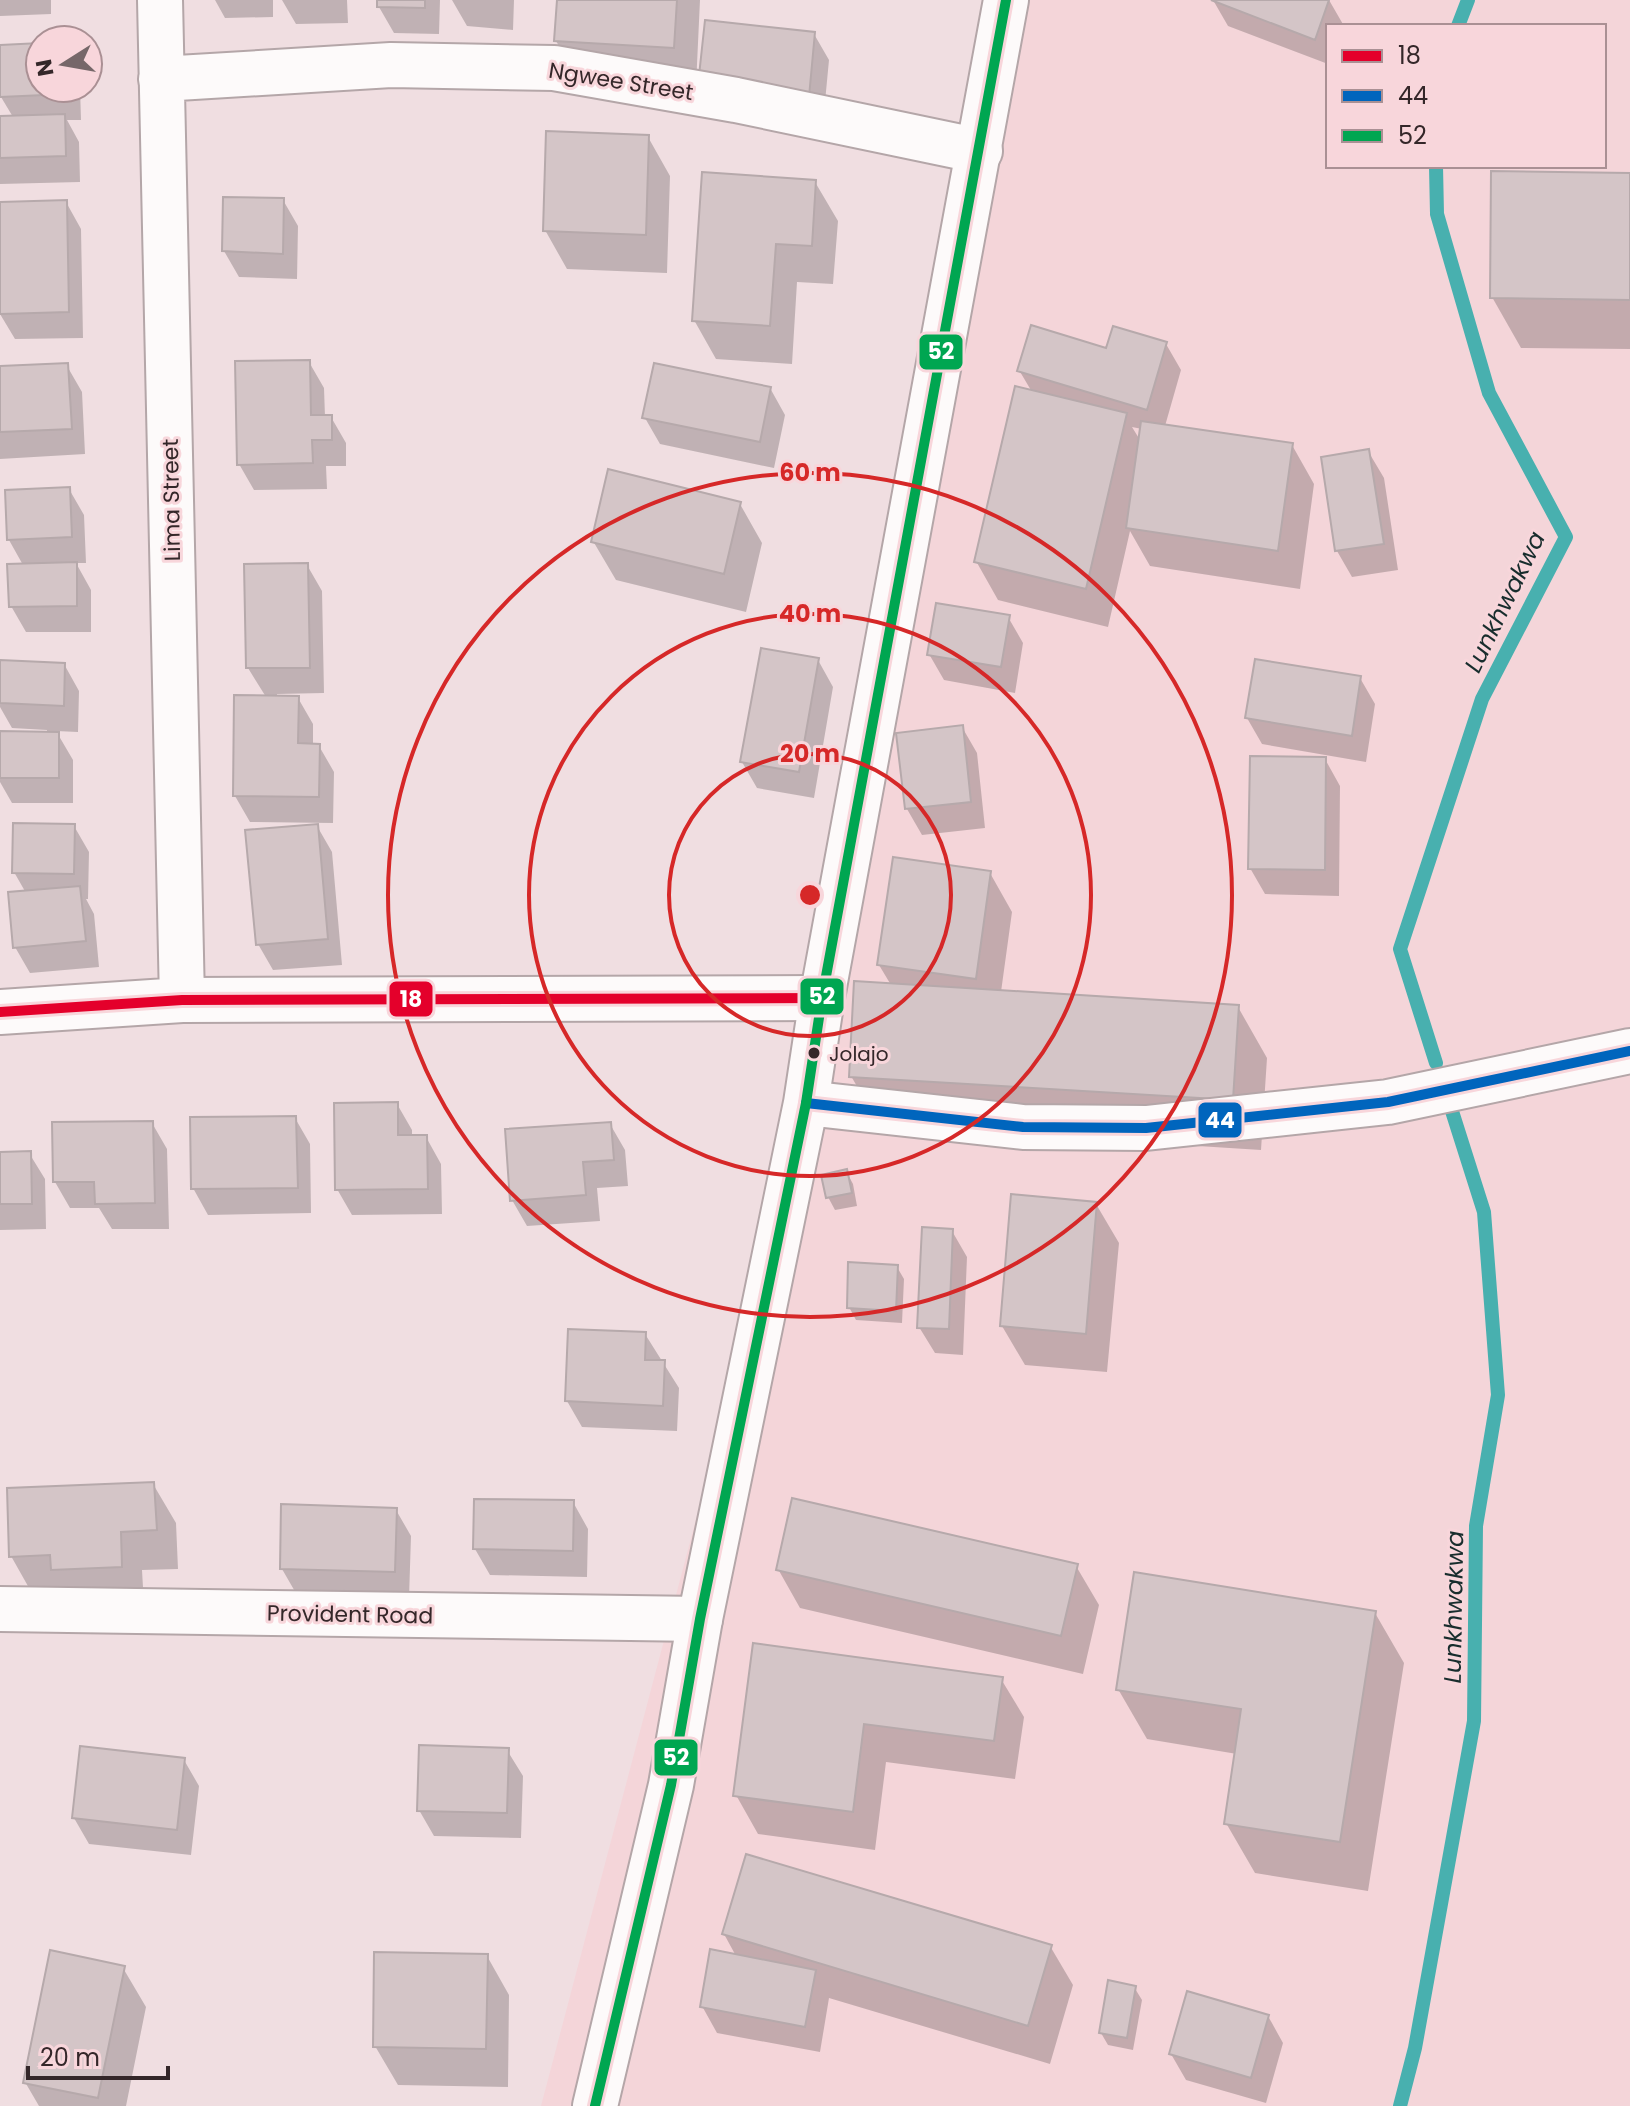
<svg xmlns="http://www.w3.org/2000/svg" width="1630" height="2106" font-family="Poppins,sans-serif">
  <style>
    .built { fill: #f4d5d9; fill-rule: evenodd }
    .shadow { fill: #0003; fill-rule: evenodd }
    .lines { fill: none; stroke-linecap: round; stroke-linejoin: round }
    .stream { stroke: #48b0af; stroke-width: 14 }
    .building { fill: #d4c5c7; stroke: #b6a9ab; stroke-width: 2 }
    .street-casing { stroke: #b4a6a8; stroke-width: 48 }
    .secondary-casing { stroke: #b4a6a8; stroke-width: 48 }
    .street { stroke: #fdfafa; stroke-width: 44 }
    .secondary { stroke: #fdfafa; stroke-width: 44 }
    .bus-1-casing { stroke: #f8d6db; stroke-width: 16 }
    .bus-2-casing { stroke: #f8d6db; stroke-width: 16 }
    .bus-3-casing { stroke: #f8d6db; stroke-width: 16 }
    .bus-1 { stroke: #e4002b; stroke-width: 10 }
    .bus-2 { stroke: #0065bd; stroke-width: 10 }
    .bus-3 { stroke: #00a651; stroke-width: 10 }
    .ring { fill: none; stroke: #d62828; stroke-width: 4 }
    .bus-dot { fill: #342729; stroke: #f8d6db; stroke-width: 3 }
    .labels { text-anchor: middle; stroke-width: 6; stroke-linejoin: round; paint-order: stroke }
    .bus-label { font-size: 20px; fill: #342729; stroke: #f8d6db; text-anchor: start }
    .street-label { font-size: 22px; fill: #342729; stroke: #f8d6db }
    .water-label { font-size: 24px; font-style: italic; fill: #182d2d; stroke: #f8d6db }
    .centre { fill: #d62828; stroke: #f8d6db; stroke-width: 4 }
    .ring-label { font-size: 24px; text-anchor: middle; font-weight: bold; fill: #d62828; stroke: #f8d6db; stroke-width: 6; stroke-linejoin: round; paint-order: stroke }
    .line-badge { stroke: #f8d6db; stroke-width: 3 }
    .badge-label { font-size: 22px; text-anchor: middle; font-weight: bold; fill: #fff }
  </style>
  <rect width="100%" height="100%" fill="#f0dee1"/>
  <path class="built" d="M1014 0H1630V2106H541L806 1103ZM1328 26H1604V166H1328Z"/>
  <path class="shadow" d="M0 0H51V14L0 16Z
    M215 0H273V17L225 18Z
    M282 0H347L348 23 296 24Z
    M379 0H440L439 34 394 33 379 7Z
    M452 0H514L513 30 467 26Z
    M559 0H700L696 86 579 80 556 41Z
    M1213 0H1329L1344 26H1328V64L1228 26Z
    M706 23 814 34 829 60 823 123Z
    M40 45V88H80L81 120H67L79 142 80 182 0 184V118L13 117 1 97 0 47Z
    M648 137 670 176 667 273 567 269 545 230Z
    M1630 175V349L1521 348 1492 297Z
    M815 182 838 221 833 284 797 282 792 364 716 359 694 320Z
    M283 200 298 226 297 279 239 277 224 251Z
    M66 202 81 229 83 338 15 339 0 314V204Z
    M1166 344 1181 370 1165 426 1292 445 1314 484 1300 589 1150 566 1130 531 1108 627 998 600 976 561 1032 392 1019 370 1108 350ZM1132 427 1142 429 1140 440Z
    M309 362 324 388 325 417H331L346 443V466H326L327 489 254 490 239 464Z
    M67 366 82 392 85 454 0 459V368Z
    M770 388 785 415 774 468 660 444 645 418Z
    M1368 451 1384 478 1398 570 1352 577 1337 551Z
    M69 489 84 515 86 563H76L91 590V632H26L11 606 23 565 9 540Z
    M740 504 762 543 746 612 616 580 593 541Z
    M307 565 322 591 324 693 277 694V698H298L313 724V746H319L334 772 333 823 250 822 235 796 266 697 248 668Z
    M1008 617 1023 643 1015 693 944 680 929 654Z
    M818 660 833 687 814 798 757 788 742 762Z
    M0 662 64 664 79 691 78 732 56 731 73 760V803H12L0 782V733L47 734V730L12 728 0 707Z
    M1360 678 1375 704 1366 762 1262 744 1247 718Z
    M962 727 977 753 985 828 922 835 907 809Z
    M1325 759 1340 786 1339 896 1265 894 1250 868Z
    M74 826 89 852 88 899H86L94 914 99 967 30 973 15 947 26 893 14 872Z
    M317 826 332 852 342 965 273 970 258 944Z
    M990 873 1012 912 1001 992 1238 1007 1267 1058 1261 1150 880 1126 851 1076 891 985 879 965Z
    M397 1104 412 1130V1137H426L441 1164 442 1214 352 1215 337 1189Z
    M295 1118 310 1144 311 1213 208 1215 193 1188Z
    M152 1123 167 1149 169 1229H112L99 1208H70L55 1182Z
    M610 1124 625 1150 628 1186 597 1188 600 1221 527 1226 512 1200Z
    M29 1153 45 1179 46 1229 0 1230V1154Z
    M846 1171 853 1184 857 1206 835 1210 828 1197Z
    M1096 1204 1119 1243 1107 1372 1025 1365 1002 1326Z
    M952 1231 967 1257 963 1355 935 1353 919 1327Z
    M897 1267 904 1279 902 1323 856 1320 849 1307Z
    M645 1334 679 1388 677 1431 582 1427 567 1401Z
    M153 1484 176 1523 178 1569 142 1570 144 1605 33 1595 11 1556Z
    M573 1502 588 1529 587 1577 490 1575 475 1549Z
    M396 1510 411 1536 409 1598 297 1595 282 1569Z
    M1076 1566 1099 1605 1083 1674 800 1608 778 1569Z
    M1375 1613 1404 1663 1368 1891 1255 1873 1226 1823 1237 1754 1147 1739 1118 1689Z
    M755 1645 1001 1679 1024 1717 1015 1779 886 1762 875 1850 758 1834 736 1795Z
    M507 1750 523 1776 521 1838 434 1836 419 1810Z
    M184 1760 199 1786 191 1855 89 1844 74 1818Z
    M724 1934 1050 1946 1073 1985 1050 2064 829 1998 820 2052 717 2033 702 2006 736 1956Z
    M487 1956 509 1995 508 2087 398 2085 375 2046Z
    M123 1968 146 2007 126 2106H39L25 2082Z
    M1134 1987 1142 2000 1133 2050 1108 2045 1101 2033Z
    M1268 2016 1283 2043 1266 2103 1186 2080 1171 2054Z"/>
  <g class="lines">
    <path class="stream" d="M1458 26 1468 0
      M1436 166 1437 214 1489 393 1566 537 1482 699 1400 949 1436 1063
      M1400 2106 1415 2048 1474 1721 1476 1526 1498 1395 1484 1212 1451 1108"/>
  </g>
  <path class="building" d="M377 0H425V8L377 7Z
    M557 0H677L674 48 554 41Z
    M1211 0H1329L1315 40Z
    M705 20 815 32 809 97 698 85Z
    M40 43V88H67V94L0 97V45Z
    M65 114 66 156 0 158V116Z
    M546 131 649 135 646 235 543 231Z
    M1491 171 1630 173V300L1490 298Z
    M702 172 816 180 812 246 776 244 770 326 692 321Z
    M223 197 284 198 283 254 222 251Z
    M67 200 69 312 0 314V202Z
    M1031 325 1106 348 1113 326 1167 342 1147 410 1017 371Z
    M310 360 311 415H332V440H312L313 463 237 465 235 361Z
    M68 363 72 429 0 432V366Z
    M654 363 771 387 760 442 642 418Z
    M1015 386 1127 413 1086 589 974 562Z
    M1141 421 1293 443 1278 551 1126 528Z
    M1369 449 1384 544 1335 551 1321 457Z
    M608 469 741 502 724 574 591 542Z
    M70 487 72 537 7 540 5 490Z
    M77 562V606L9 607 7 564Z
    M308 563 310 668H246L244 564Z
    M936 603 1010 615 1001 667 927 655Z
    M761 648 819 658 799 772 740 762Z
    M1255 659 1361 676 1352 736 1245 718Z
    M0 660 65 663 64 706 0 703Z
    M234 695 299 696 298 743 320 744 319 797 233 796Z
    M963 725 971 802 905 809 896 733Z
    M0 731 59 732V778H0Z
    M1250 756 1326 757 1325 870 1248 869Z
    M13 823 75 824 74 874 12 873Z
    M318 824 328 939 256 945 245 830Z
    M893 857 991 871 976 979 877 965Z
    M80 886 86 941 13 948 8 892Z
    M854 981 1239 1005 1233 1100 849 1077Z
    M398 1102V1135H427L428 1189 335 1190 334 1103Z
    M296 1116 298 1188 191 1189 190 1117Z
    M153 1121 155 1203 95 1204 94 1182H53L52 1122Z
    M611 1122 614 1160 583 1162 586 1195 510 1201 505 1129Z
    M31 1151 32 1204H0V1152Z
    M847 1169 852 1193 826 1198 821 1175Z
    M1011 1194 1097 1202 1086 1334 1000 1326Z
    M922 1227 953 1229 949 1329 917 1328Z
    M848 1262 898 1265 896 1311 847 1308Z
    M568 1329 646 1332 645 1360H665L663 1406 565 1401Z
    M154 1482 157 1530 121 1532 122 1567 51 1570 50 1555 9 1557 7 1488Z
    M792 1498 1078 1564 1061 1636 776 1570Z
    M474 1499 574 1500 573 1551 473 1549Z
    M281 1504 397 1508 395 1572 280 1569Z
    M1134 1572 1376 1611 1340 1842 1224 1824 1241 1709 1116 1690Z
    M753 1643 1003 1677 994 1741 864 1724 853 1812 733 1796Z
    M419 1745 509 1748 507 1813 417 1811Z
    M80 1746 185 1758 177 1830 72 1818Z
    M746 1854 1052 1945 1028 2026 722 1934Z
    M710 1949 816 1970 805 2027 700 2007Z
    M50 1950 125 1966 98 2098 23 2083Z
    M374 1952 488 1954 486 2049 373 2047Z
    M1108 1980 1136 1986 1127 2038 1099 2033Z
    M1187 1991 1269 2015 1251 2078 1169 2054Z"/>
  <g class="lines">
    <g class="street-casing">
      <path id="street" d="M160 0 182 1000
        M161 79 391 65 554 68 736 100 980 151
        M0 1012 182 1000 822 998
        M0 1609 700 1619"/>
    </g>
    <g class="secondary-casing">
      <path id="secondary" d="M806 1103 1023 1127 1146 1128 1388 1102 1630 1051
        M595 2106 671 1785 700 1619 806 1103 822 998 1006 0"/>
    </g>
    <use href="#street" class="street"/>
    <use href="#secondary" class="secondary"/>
    <g class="bus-1-casing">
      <path id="bus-1" d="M0 1012 182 1000 822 998"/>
    </g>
    <g class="bus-2-casing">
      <path id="bus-2" d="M806 1103 1023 1127 1146 1128 1388 1102 1630 1051"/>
    </g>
    <g class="bus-3-casing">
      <path id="bus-3" d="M595 2106 671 1785 700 1619 806 1103 822 998 1006 0"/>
    </g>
    <use href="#bus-1" class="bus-1"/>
    <use href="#bus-2" class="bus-2"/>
    <use href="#bus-3" class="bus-3"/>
  </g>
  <g class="ring">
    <circle cx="810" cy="895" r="141"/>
    <circle cx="810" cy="895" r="281"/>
    <circle cx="810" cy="895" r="422"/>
  </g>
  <circle class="bus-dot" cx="814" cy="1053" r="7"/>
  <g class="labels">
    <g class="bus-label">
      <text x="829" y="1061">Jolajo</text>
    </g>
    <g class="street-label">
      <text transform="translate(621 81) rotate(9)" y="8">Ngwee Street</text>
      <text transform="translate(171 500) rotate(-91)" y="8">Lima Street</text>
      <text transform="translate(350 1614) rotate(1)" y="8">Provident Road</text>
    </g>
    <g class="water-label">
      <text transform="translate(1505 602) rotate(-64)" y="8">Lunkhwakwa</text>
      <text transform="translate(1454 1607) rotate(-89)" y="8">Lunkhwakwa</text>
    </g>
  </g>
  <circle cx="810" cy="895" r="12" class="centre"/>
  <g class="ring-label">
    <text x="810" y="481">60 m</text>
    <text x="810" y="622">40 m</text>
    <text x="810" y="762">20 m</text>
  </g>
  <g class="line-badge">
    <rect x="918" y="333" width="46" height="38" rx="8" fill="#00a651"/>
    <rect x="799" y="977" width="46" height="39" rx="8" fill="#00a651"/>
    <rect x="388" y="980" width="46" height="38" rx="8" fill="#e4002b"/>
    <rect x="1197" y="1101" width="46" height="38" rx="8" fill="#0065bd"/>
    <rect x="653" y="1738" width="46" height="39" rx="8" fill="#00a651"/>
  </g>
  <g class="badge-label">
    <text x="941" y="359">52</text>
    <text x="822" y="1004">52</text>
    <text x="411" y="1007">18</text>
    <text x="1220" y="1128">44</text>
    <text x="676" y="1765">52</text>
  </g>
  <rect x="1326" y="24" width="280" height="144" fill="#f8d6db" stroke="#aa9094" stroke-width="2"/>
  <rect x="1342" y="50" width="40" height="12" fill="#e4002b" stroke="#aa9094" stroke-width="2"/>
  <text x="1398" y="64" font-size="24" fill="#342729">18</text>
  <rect x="1342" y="90" width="40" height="12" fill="#0065bd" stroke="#aa9094" stroke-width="2"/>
  <text x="1398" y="104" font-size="24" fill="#342729">44</text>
  <rect x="1342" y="130" width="40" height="12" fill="#00a651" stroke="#aa9094" stroke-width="2"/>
  <text x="1398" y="144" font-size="24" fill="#342729">52</text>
  <g transform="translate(64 64) rotate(259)"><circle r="38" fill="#f8d6db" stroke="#aa9094" stroke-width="2"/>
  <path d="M0-6L14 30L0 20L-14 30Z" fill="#766769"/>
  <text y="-12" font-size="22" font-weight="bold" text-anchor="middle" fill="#342729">N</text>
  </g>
  <path d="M28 2066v12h140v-12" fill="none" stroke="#342729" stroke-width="4"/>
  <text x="40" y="2066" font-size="24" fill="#342729" stroke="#f8d6db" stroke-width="6" paint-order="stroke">20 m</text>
</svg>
